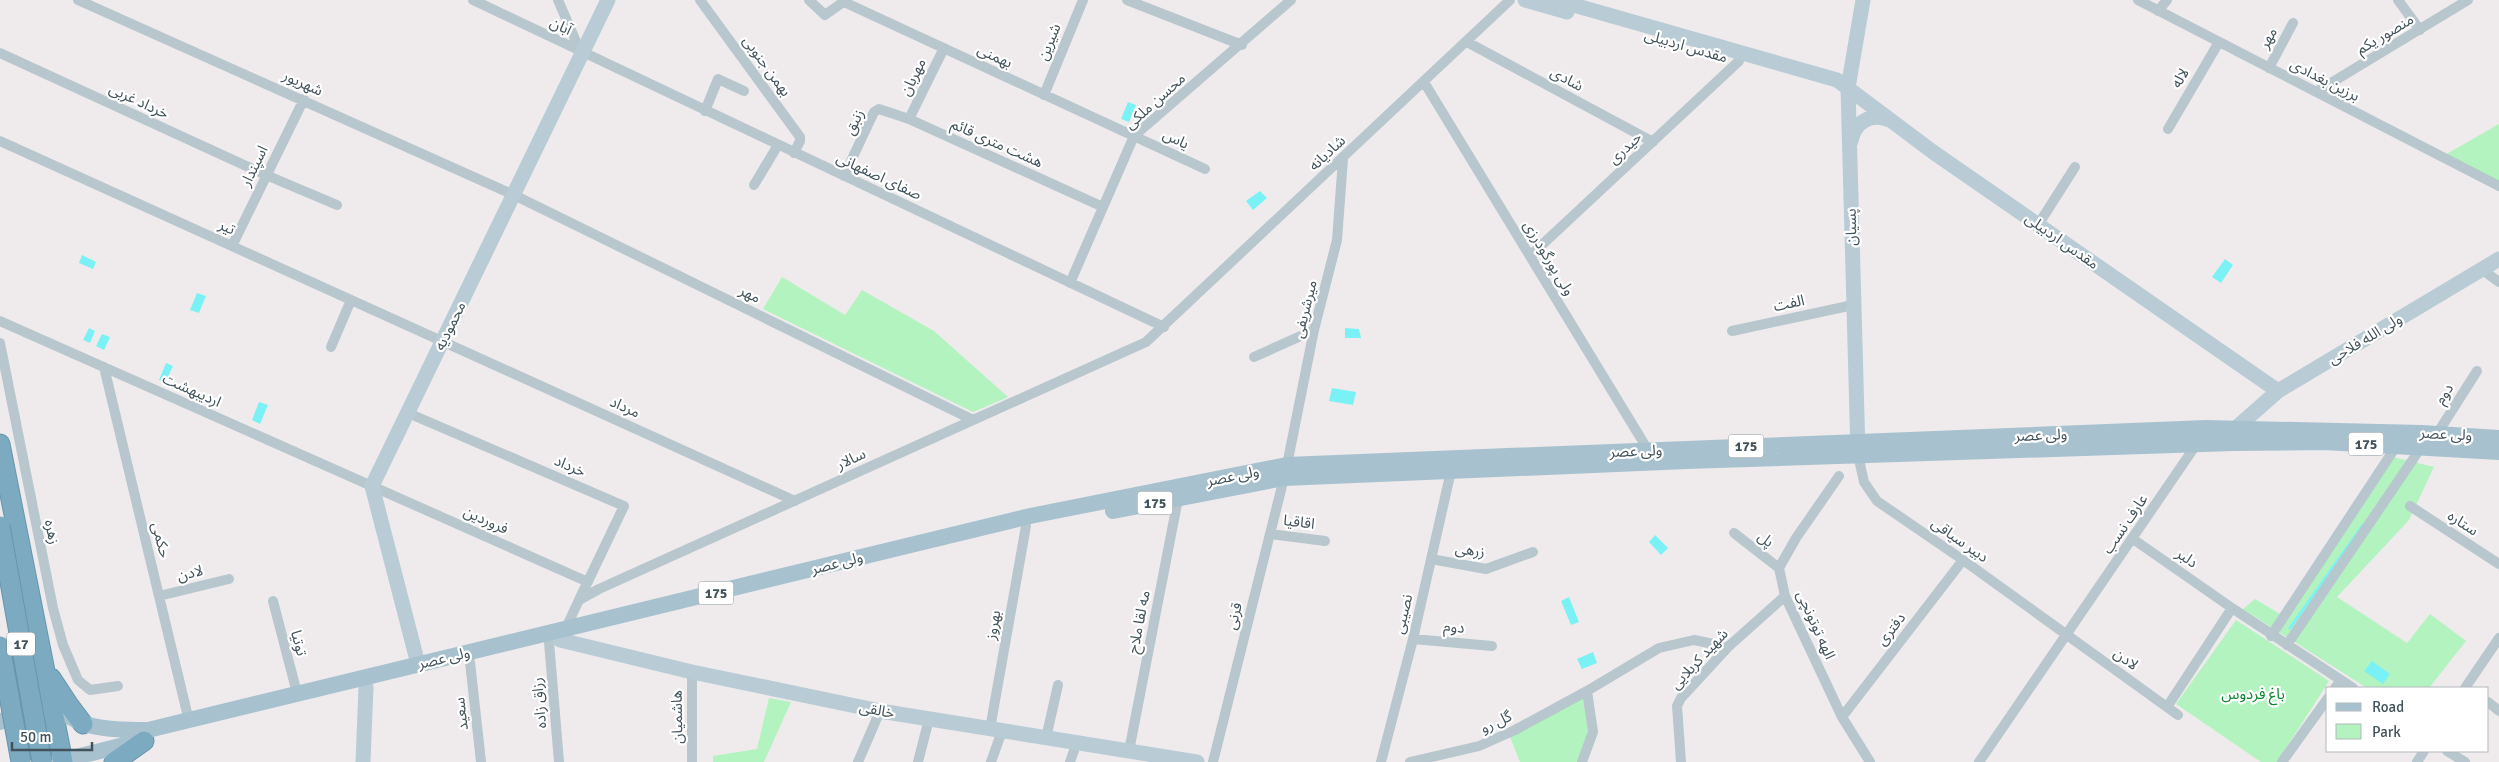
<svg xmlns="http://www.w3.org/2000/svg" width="2499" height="762" font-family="Signika,'Noto Sans Arabic',sans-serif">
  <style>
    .green { fill: #b2f3bf }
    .water { fill: #7af2f5 }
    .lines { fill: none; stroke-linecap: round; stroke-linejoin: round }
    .stream { stroke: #7af2f5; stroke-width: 3 }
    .highway-casing { stroke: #6895ad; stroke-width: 21 }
    .street { stroke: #b7c7cd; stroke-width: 10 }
    .secondary { stroke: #b9ccd6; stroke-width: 15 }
    .primary { stroke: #a7c2ce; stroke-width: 16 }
    .highway { stroke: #7caac1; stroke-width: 19 }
    .highway-bridge-casing { stroke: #6895ad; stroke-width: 21; stroke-linecap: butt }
    .highway-bridge { stroke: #7caac1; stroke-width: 19 }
    .labels { text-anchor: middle; stroke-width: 4.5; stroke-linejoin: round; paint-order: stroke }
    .shield { fill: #fff; stroke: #7b878c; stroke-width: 1 }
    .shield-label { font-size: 14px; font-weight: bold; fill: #42535b }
    .street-label { font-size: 15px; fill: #42535b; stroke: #fff }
    .park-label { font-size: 15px; fill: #0c8331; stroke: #fff }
  </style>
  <rect width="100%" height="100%" fill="#efebec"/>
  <path class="green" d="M2499 124V184L2443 156Z
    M782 277 845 315 862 290 934 331 1008 397 973 412 763 309Z
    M2389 456 2434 467 2409 520 2337 597 2407 643 2430 614 2466 641 2429 688H2367L2243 609 2255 599 2280 614Z
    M2236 620 2329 681 2277 762H2261L2176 704Z
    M769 698 791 702 764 762H713V756L757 749Z
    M1583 698 1588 732 1578 762H1520L1510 737Z"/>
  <path class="water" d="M1128 102 1136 105 1129 122 1121 119Z
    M1260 191 1267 198 1253 210 1246 201Z
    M82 255 96 262 93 269 79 263Z
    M2225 259 2233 265 2221 283 2212 277Z
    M197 293 206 296 199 313 190 310Z
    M89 328 95 331 90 343 83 340Z
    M1345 328 1359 329 1361 338H1345Z
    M102 334 110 337 104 350 96 346Z
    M166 363 173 366 165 383 159 380Z
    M1332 388 1356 392 1353 405 1329 401Z
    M259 402 268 405 260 424 252 420Z
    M1655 535 1668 548 1661 555 1649 542Z
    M1569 597 1579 622 1571 625 1561 601Z
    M1593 652 1597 663 1582 669 1577 659Z
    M2372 661 2390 674 2383 684 2364 671Z"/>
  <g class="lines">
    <path class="stream" d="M2290 628 2363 525"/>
    <g class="highway-casing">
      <path id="highway" d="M0 444 63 762
        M51 678 68 704 83 724
        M114 762 144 741"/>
    </g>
    <path class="street" d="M78 0 514 195 973 420
      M473 0 1164 327
      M558 0 581 53
      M700 0 800 137V141L794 153
      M809 0 825 15 846 0
      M1127 0 1242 45
      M2138 0 2499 186
      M2398 0 2420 30
      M844 2 1205 169
      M2158 11 2167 0
      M1467 42 1653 142
      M0 53 266 175 337 205
      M2269 68 2293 23
      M1424 82 1648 450
      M2316 92 2468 0
      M1044 95 1083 0
      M705 111 718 79 744 91
      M909 119 944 48
      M2168 129 2219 42
      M0 141 795 501
      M844 176 874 112 879 109 909 119 1103 207
      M754 185 778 145
      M2038 225 2075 167
      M232 246 304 99
      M1530 256 1739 61
      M2481 269 2499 282
      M1070 283 1134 136 1291 0
      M0 321 588 582
      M1732 331 1853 305
      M0 343 53 608 63 645 78 680 90 690 118 686
      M331 347 351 300
      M1254 357 1314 330
      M104 367 189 721
      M408 413 624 506 579 600
      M2437 434 2477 371
      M1858 455 1864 482 1877 501 1963 560 2178 715
      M1287 465 1314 330 1337 240 1343 159
      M1839 476 1796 538 1779 568 1785 596 1842 717 1870 762
      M2410 506 2499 564
      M1734 533 1779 568
      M1270 534 1325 541
      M2133 539 2232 608
      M1431 559 1486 569 1533 552
      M159 596 229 579
      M273 601 297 693
      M565 630 579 600 599 589 1146 342 1510 0
      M2271 636 2397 445
      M1413 639 1492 646
      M549 642 559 762
      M2287 645 2422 446
      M470 662 481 762
      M692 672V762
      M2335 688 2341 680
      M2465 688 2499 638
      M2488 702 2499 711
      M2167 707 2232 608 2353 688
      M1842 717 1963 560
      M990 729 1026 526
      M1046 738 1058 685
      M1129 751 1178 499
      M2447 751 2465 762
      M858 762 880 711
      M918 762 929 719
      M991 762 1002 731
      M1070 762 1077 742
      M1213 762 1284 478
      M1381 762 1413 639 1451 471
      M1410 762 1479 746 1515 730 1587 691 1659 648 1694 640 1728 647
      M1582 762 1593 732 1587 691
      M1681 762 1677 706 1681 698 1728 647 1785 596
      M1979 762 2198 442
      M2282 762 2328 698
      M2417 762 2424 751"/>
    <path class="secondary" d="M1525 0 1567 12
      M1556 0 1837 80 1933 152 2278 391
      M1851 141C1854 123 1871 112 1889 120
      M2235 436 2236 428 2278 391 2499 259
      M1858 453 1848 88 1863 0
      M560 640 692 672 880 711 1197 762
      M418 664 372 486 608 0
      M363 762 366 687"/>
    <path class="primary" d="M1113 511 1284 478 1687 461 2233 443 2324 442 2499 452
      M0 722C20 711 42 705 64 714 71 717 78 722 85 724 106 730 126 730 148 730L1030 516 1287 465 2206 428 2422 433 2499 438
      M56 762 140 741"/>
    <use href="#highway" class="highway"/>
    <g class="highway-bridge-casing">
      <path id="highway-bridge" d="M0 526 42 762
        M0 646 21 762"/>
    </g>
    <use href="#highway-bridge" class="highway-bridge"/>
  </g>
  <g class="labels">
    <g class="shield">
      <rect x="2348.5" y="432.5" width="35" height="23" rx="4"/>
      <rect x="1728.5" y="434.5" width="35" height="23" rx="4"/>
      <rect x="1137.5" y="491.5" width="35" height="23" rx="4"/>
      <rect x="698.5" y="581.5" width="35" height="23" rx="4"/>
      <rect x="7" y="632.5" width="28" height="23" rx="4"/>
    </g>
    <g class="shield-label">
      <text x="2366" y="449">175</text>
      <text x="1746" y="451">175</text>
      <text x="1155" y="508">175</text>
      <text x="716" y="598">175</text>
      <text x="21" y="649">17</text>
    </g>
    <g class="street-label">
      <text transform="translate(561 26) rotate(26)" y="5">آبان</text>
      <text transform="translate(2385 34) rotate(-31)" y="5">منصور یکم</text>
      <text transform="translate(2268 38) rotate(-61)" y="5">مهر</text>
      <text transform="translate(1049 42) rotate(-68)" y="5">شیرین</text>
      <text transform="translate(1686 46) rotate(16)" y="5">مقدس اردبیلی</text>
      <text transform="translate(995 56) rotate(25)" y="5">بهمنی</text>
      <text transform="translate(767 66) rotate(54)" y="5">بهمن جنوبی</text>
      <text transform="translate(913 77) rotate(-64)" y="5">مهربان</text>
      <text transform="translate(2180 78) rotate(-60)" y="5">لاله</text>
      <text transform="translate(1567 79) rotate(28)" y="5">شادی</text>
      <text transform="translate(2325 80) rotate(27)" y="5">برزین بغدادی</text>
      <text transform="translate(303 83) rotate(24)" y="5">شهریور</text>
      <text transform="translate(139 101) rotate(25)" y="5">خرداد غربی</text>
      <text transform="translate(1155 101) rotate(-42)" y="5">محسن ملکی</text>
      <text transform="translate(854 122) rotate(-63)" y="5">زنبق</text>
      <text transform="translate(1176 139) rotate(25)" y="5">یاس</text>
      <text transform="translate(997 143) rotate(24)" y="5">هشت متری قائم</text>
      <text transform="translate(1625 148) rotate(-43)" y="5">حیدری</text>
      <text transform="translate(1327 153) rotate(-43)" y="5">شادیانه</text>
      <text transform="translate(254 166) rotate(-64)" y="5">اسپندار</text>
      <text transform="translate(879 176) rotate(25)" y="5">صفای اصفهانی</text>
      <text transform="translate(227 227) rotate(24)" y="5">تیر</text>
      <text transform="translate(1851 227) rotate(-91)" y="5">پسیان</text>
      <text transform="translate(2062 241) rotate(35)" y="5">مقدس اردبیلی</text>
      <text transform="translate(1549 258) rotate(59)" y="5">ولی پورگودرزی</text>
      <text transform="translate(750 294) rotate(26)" y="5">مهر</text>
      <text transform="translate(1789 303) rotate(-12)" y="5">الفت</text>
      <text transform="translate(1305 309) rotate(-76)" y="5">میرشریفی</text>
      <text transform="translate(450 326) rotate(-64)" y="5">محمودیه</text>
      <text transform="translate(2365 339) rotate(-31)" y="5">ولی‌ الله فلاحی</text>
      <text transform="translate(192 390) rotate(24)" y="5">اردیبهشت</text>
      <text transform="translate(2444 394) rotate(-57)" y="5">دوم</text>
      <text transform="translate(625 407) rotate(24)" y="5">مرداد</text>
      <text transform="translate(2446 434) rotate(3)" y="5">ولی عصر</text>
      <text transform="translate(2041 435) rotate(-2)" y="5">ولی عصر</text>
      <text transform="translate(1636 451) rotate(-2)" y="5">ولی عصر</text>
      <text transform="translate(851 459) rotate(-25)" y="5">سالار</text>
      <text transform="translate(570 466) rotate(23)" y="5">خرداد</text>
      <text transform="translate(1233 476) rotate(-11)" y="5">ولی عصر</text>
      <text transform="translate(486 520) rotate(24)" y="5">فروردین</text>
      <text transform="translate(1299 522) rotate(7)" y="5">اقاقیا</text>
      <text transform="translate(2463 523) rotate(33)" y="5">ستاره</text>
      <text transform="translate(2125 524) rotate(-56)" y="5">عارف نسب</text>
      <text transform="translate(52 532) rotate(79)" y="5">زهره</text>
      <text transform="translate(1766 539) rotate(38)" y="5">پل</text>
      <text transform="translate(161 540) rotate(76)" y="5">حکمی</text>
      <text transform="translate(1960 540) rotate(35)" y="5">دبیر سیاقی</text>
      <text transform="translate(1470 550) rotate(7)" y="5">زرهی</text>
      <text transform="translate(2187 558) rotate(35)" y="5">دلبر</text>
      <text transform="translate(837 563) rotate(-14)" y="5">ولی عصر</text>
      <text transform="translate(190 573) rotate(-14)" y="5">لادن</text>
      <text transform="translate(1403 614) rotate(-77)" y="5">نصیبی</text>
      <text transform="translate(1234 616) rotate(-76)" y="5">قرنی</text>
      <text transform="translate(1139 622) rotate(-79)" y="5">مه لقا ملاح</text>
      <text transform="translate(993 625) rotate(-80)" y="5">بهروز</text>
      <text transform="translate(1816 625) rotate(66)" y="5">الهه توتونچی</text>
      <text transform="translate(1454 627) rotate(5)" y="5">دوم</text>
      <text transform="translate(1891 629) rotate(-52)" y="5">دفتری</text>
      <text transform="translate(299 643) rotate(75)" y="5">توتیا</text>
      <text transform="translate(444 658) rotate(-13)" y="5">ولی عصر</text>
      <text transform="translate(1699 659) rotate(-47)" y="5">شهید کربلایی</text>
      <text transform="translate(2126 659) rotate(36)" y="5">لادن</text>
      <text transform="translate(539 703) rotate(-95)" y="5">رزاق زاده</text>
      <text transform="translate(877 710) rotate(11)" y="5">خالقی</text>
      <text transform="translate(461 714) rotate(-97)" y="5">سعید</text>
      <text transform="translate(677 717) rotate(-91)" y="5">هاشمیان</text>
      <text transform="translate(1496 722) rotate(-25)" y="5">گل رو</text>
    </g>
    <g class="park-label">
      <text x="2253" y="699">باغ فردوس</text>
    </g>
  </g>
  <rect x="2326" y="687" width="162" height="65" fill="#ffffff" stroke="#b3babd"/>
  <rect x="2336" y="703" width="25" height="8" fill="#a7c2ce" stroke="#b3babd"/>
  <text x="2372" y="712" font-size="15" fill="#42535b">Road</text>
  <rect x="2336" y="724" width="25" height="15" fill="#b2f3bf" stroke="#b3babd"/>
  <text x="2372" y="737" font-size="15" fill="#42535b">Park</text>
  <path d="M12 742v8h80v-8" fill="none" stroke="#42535b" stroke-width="2.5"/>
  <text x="20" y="742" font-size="15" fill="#42535b" stroke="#ffffff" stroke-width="4" paint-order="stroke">50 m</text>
</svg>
